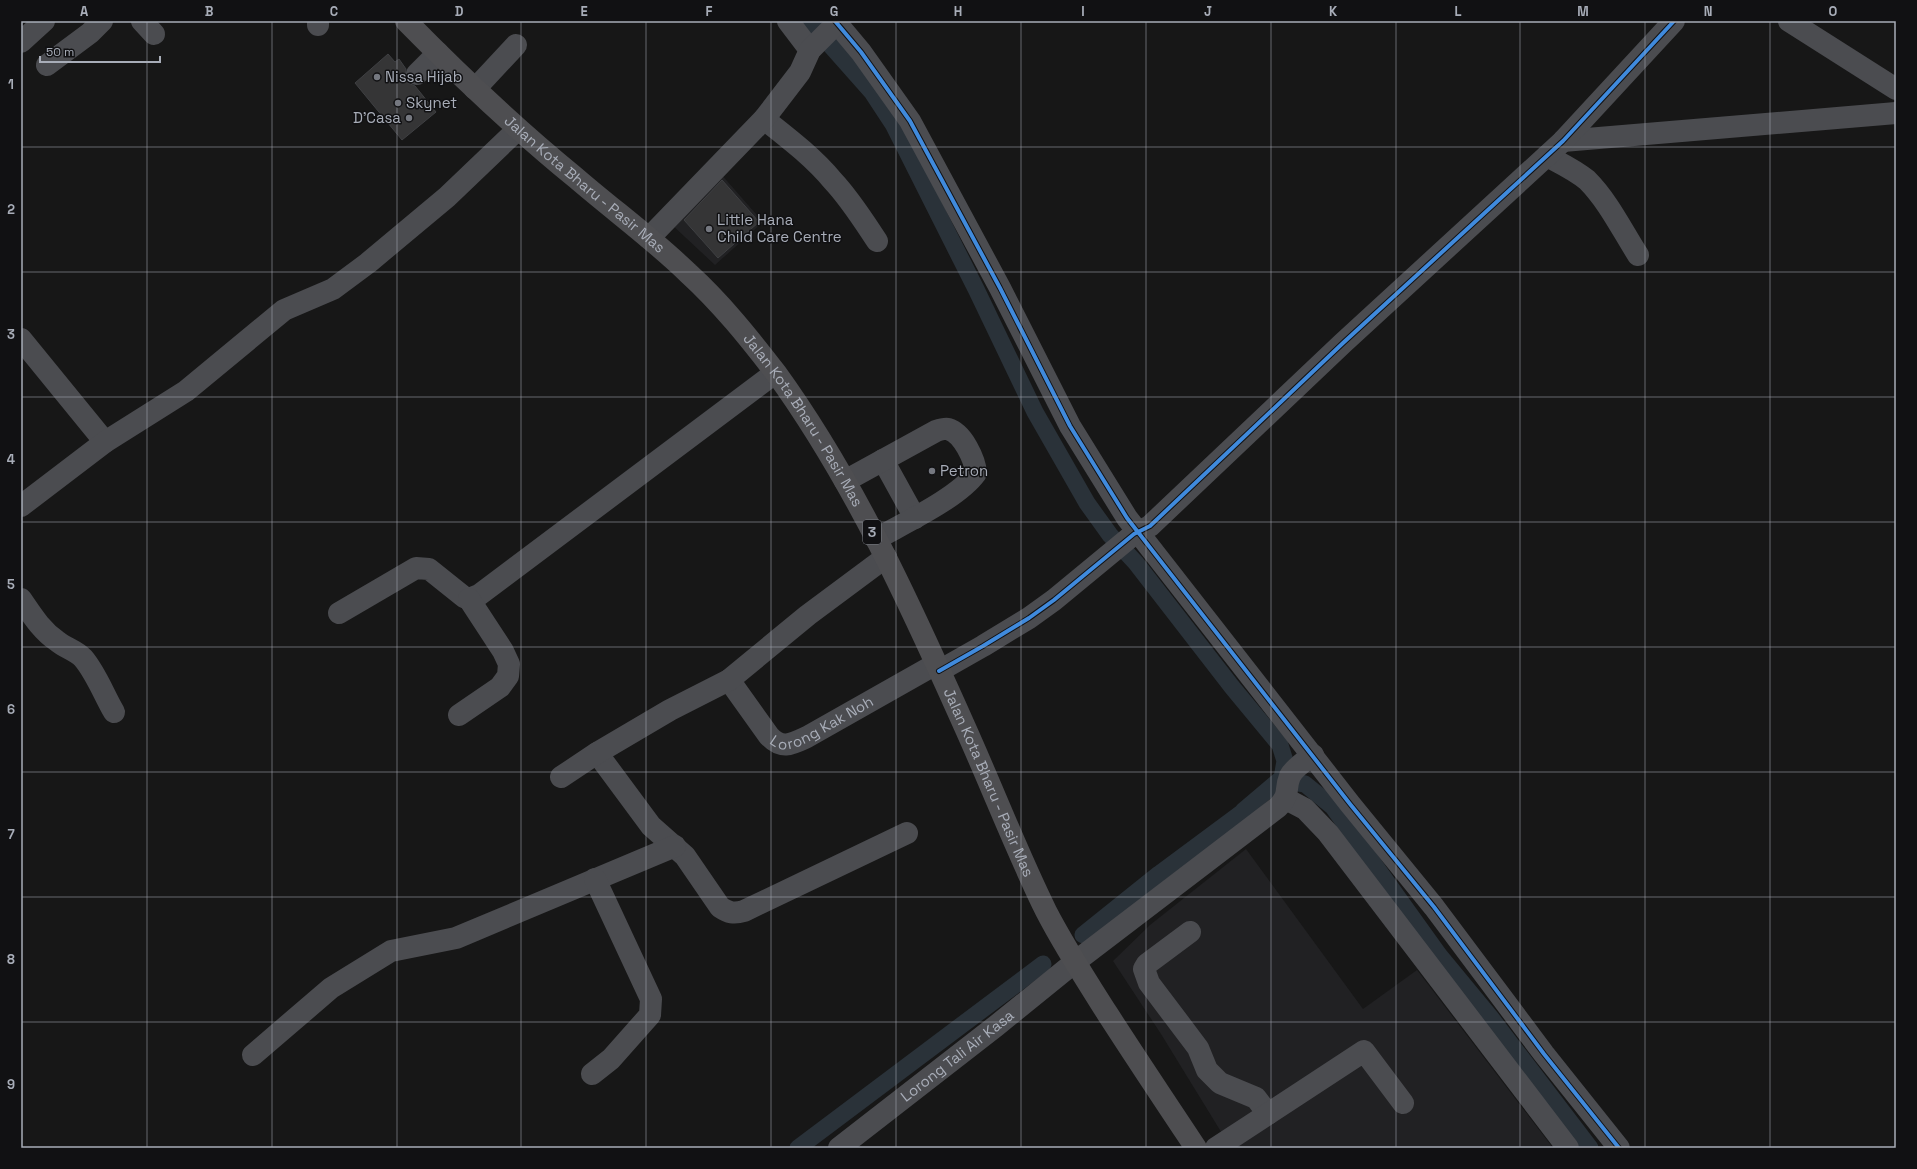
<svg xmlns="http://www.w3.org/2000/svg" width="1917" height="1169" font-family="'Space Grotesk',sans-serif">
  <style>
    .built { fill: #212123 }
    .lines { fill: none; stroke-linecap: round; stroke-linejoin: round }
    .canal { stroke: #2a3239; stroke-width: 17 }
    .building { fill: #353536; stroke: #3f4043 }
    .minor { stroke: #4b4c50; stroke-width: 22 }
    .highway { stroke: #4e4e51; stroke-width: 22 }
    .cycleway-casing { stroke: #111113; stroke-width: 6 }
    .cycleway { stroke: #408adc; stroke-width: 4 }
    .grid { fill: none; stroke: #a8adb8; stroke-width: 1; stroke-opacity: 0.55 }
    .poi-dot { fill: #757880; stroke: #111113; stroke-width: 1.5 }
    .labels { text-anchor: middle; stroke-width: 3; stroke-linejoin: round; paint-order: stroke }
    .shield { fill: #111113; stroke: #7b7e86; stroke-width: 1 }
    .shield-label { font-size: 14px; font-weight: bold; fill: #a8adb8 }
    .poi-label { font-size: 15px; fill: #a8adb8; stroke: #111113; text-anchor: start }
    .street-label { font-size: 15px; fill: #a8adb8; stroke: #111113 }
    .neatline { fill: none; stroke: #a8adb8; stroke-width: 1.5 }
    .grid-label { font-size: 13px; text-anchor: middle; font-weight: bold; fill: #a8adb8 }
  </style>
  <rect width="100%" height="100%" fill="#171717"/>
  <path class="built" d="M720 173 763 222 715 265 670 223Z
    M1246 849 1363 1009 1417 970 1553 1148H1231L1161 1034 1113 961 1150 925Z"/>
  <g class="lines">
    <path class="canal" d="M809 21 872 92 893 124 976 289 1035 412 1087 503 1110 535 1136 563 1232 687 1280 745 1285 761 1282 778 1243 811
      M1293 782 1305 784 1333 807 1439 955 1491 1018 1590 1148
      M1083 935 1159 874 1252 805
      M798 1148 1043 964"/>
  </g>
  <path class="building" d="M388 54 395 62 399 59 406 69 405 77 408 83 415 86 436 112 402 140 355 83Z
    M722 180 759 222 718 258 684 220Z"/>
  <g class="lines">
    <g class="minor">
      <path d="M142 21 154 34"/>
      <path d="M318 21V25"/>
      <path d="M788 21 810 50"/>
      <path d="M835 21 861 52 910 121 1000 288 1070 426 1127 518 1350 804 1434 907 1544 1054 1619 1148"/>
      <path d="M1789 21 1896 89"/>
      <path d="M21 42 44 21"/>
      <path d="M47 65 90 33 102 21"/>
      <path d="M417 74 438 53"/>
      <path d="M475 89 516 45"/>
      <path d="M764 119C788 138 813 157 833 181 850 199 863 220 877 241"/>
      <path d="M1563 141 1896 113"/>
      <path d="M1547 156C1560 163 1575 170 1587 180 1608 201 1622 230 1638 255"/>
      <path d="M649 238 764 119 800 72 810 50 839 21"/>
      <path d="M21 339 105 442"/>
      <path d="M883 460 915 518"/>
      <path d="M845 481 936 431C939 430 945 428 948 429 963 433 975 460 976 473 958 498 904 523 876 539"/>
      <path d="M21 506 105 442 186 391 284 310 333 289 368 263 447 197 518 129"/>
      <path d="M21 599C32 615 41 630 57 641 65 648 75 650 83 658 96 673 104 695 114 712"/>
      <path d="M339 613 416 568 429 569 464 597 469 599 479 595 775 373"/>
      <path d="M939 671 983 646 1029 618 1054 600 1134 534 1150 526 1343 343 1563 141 1674 21"/>
      <path id="s1" d="M729 680 769 736C782 750 792 744 807 737L936 664"/>
      <path d="M459 715 500 687 508 676 509 664 503 651 469 599"/>
      <path d="M597 753 651 826 685 856 720 907C729 913 734 914 744 911L907 833"/>
      <path d="M561 777 597 753 670 710 729 680 808 615 886 557"/>
      <path d="M1286 799 1305 809 1328 833 1568 1148"/>
      <path d="M1190 932 1147 964 1144 969 1149 983 1198 1048 1207 1070 1220 1083 1256 1098 1268 1114"/>
      <path d="M253 1055 331 988 391 951 456 938 675 846"/>
      <path d="M592 1074 611 1059 650 1015 651 999 595 879"/>
      <path id="s2" d="M839 1148 996 1026 1075 962 1278 807C1291 794 1284 791 1290 776 1294 768 1306 760 1313 755"/>
      <path d="M1216 1148 1364 1051 1403 1103"/>
    </g>
    <path class="highway" id="s3" d="M406 21C460 76 516 129 576 178 613 210 653 239 688 273 721 303 749 338 776 373 854 481 910 604 964 725 992 787 1016 850 1046 911 1064 946 1086 980 1107 1013 1136 1058 1166 1103 1196 1148"/>
    <g class="cycleway-casing">
      <path id="cycleway" d="M835 21 861 52 910 121 1000 288 1070 426 1127 518 1350 804 1434 907 1544 1054 1619 1148
        M939 671 983 646 1029 618 1054 600 1134 534 1150 526 1343 343 1563 141 1674 21"/>
    </g>
    <use href="#cycleway" class="cycleway"/>
  </g>
  <path class="grid" d="M147 21V1148M272 21V1148M397 21V1148M521 21V1148M646 21V1148M771 21V1148M896 21V1148M1021 21V1148M1146 21V1148M1271 21V1148M1396 21V1148M1520 21V1148M1645 21V1148M1770 21V1148M21 147H1896M21 272H1896M21 397H1896M21 522H1896M21 647H1896M21 772H1896M21 897H1896M21 1022H1896"/>
  <g class="poi-dot">
    <circle cx="377" cy="77" r="4"/>
    <circle cx="398" cy="103" r="4"/>
    <circle cx="409" cy="118" r="4"/>
    <circle cx="709" cy="229" r="4"/>
    <circle cx="932" cy="471" r="4"/>
  </g>
  <g class="labels">
    <rect class="shield" x="863" y="520" width="18" height="24" rx="3"/>
    <g class="shield-label">
      <text x="872" y="537">3</text>
    </g>
    <g class="poi-label">
      <text x="385" y="82">Nissa Hijab</text>
      <text x="406" y="108">Skynet</text>
      <text x="401" y="123" text-anchor="end">D'Casa</text>
      <text x="717" y="225">Little Hana<tspan x="717" dy="17">Child Care Centre</tspan></text>
      <text x="940" y="476">Petron</text>
    </g>
    <g class="street-label">
      <text dy="5" stroke="none"><textPath href="#s3" startOffset="242">Jalan Kota Bharu - Pasir Mas</textPath></text>
      <text dy="5" stroke="none"><textPath href="#s3" startOffset="566">Jalan Kota Bharu - Pasir Mas</textPath></text>
      <text dy="5" stroke="none"><textPath href="#s1" startOffset="129">Lorong Kak Noh</textPath></text>
      <text dy="5" stroke="none"><textPath href="#s3" startOffset="974">Jalan Kota Bharu - Pasir Mas</textPath></text>
      <text dy="5" stroke="none"><textPath href="#s2" startOffset="150">Lorong Tali Air Kasa</textPath></text>
    </g>
  </g>
  <rect width="1917" height="1169" fill="none" stroke="#111113" stroke-width="44"/>
  <path d="M40 56v6h120v-6" fill="none" stroke="#a8adb8" stroke-width="2"/>
  <text x="46" y="56" font-size="12" fill="#a8adb8" stroke="#111113" stroke-width="3" paint-order="stroke">50 m</text>
  <rect x="22" y="22" width="1873" height="1125" class="neatline"/>
  <g class="grid-label">
    <text x="84" y="16">A</text>
    <text x="209" y="16">B</text>
    <text x="334" y="16">C</text>
    <text x="459" y="16">D</text>
    <text x="584" y="16">E</text>
    <text x="709" y="16">F</text>
    <text x="834" y="16">G</text>
    <text x="958" y="16">H</text>
    <text x="1083" y="16">I</text>
    <text x="1208" y="16">J</text>
    <text x="1333" y="16">K</text>
    <text x="1458" y="16">L</text>
    <text x="1583" y="16">M</text>
    <text x="1708" y="16">N</text>
    <text x="1833" y="16">O</text>
    <text x="11" y="89">1</text>
    <text x="11" y="214">2</text>
    <text x="11" y="339">3</text>
    <text x="11" y="464">4</text>
    <text x="11" y="589">5</text>
    <text x="11" y="714">6</text>
    <text x="11" y="839">7</text>
    <text x="11" y="964">8</text>
    <text x="11" y="1089">9</text>
  </g>
</svg>
